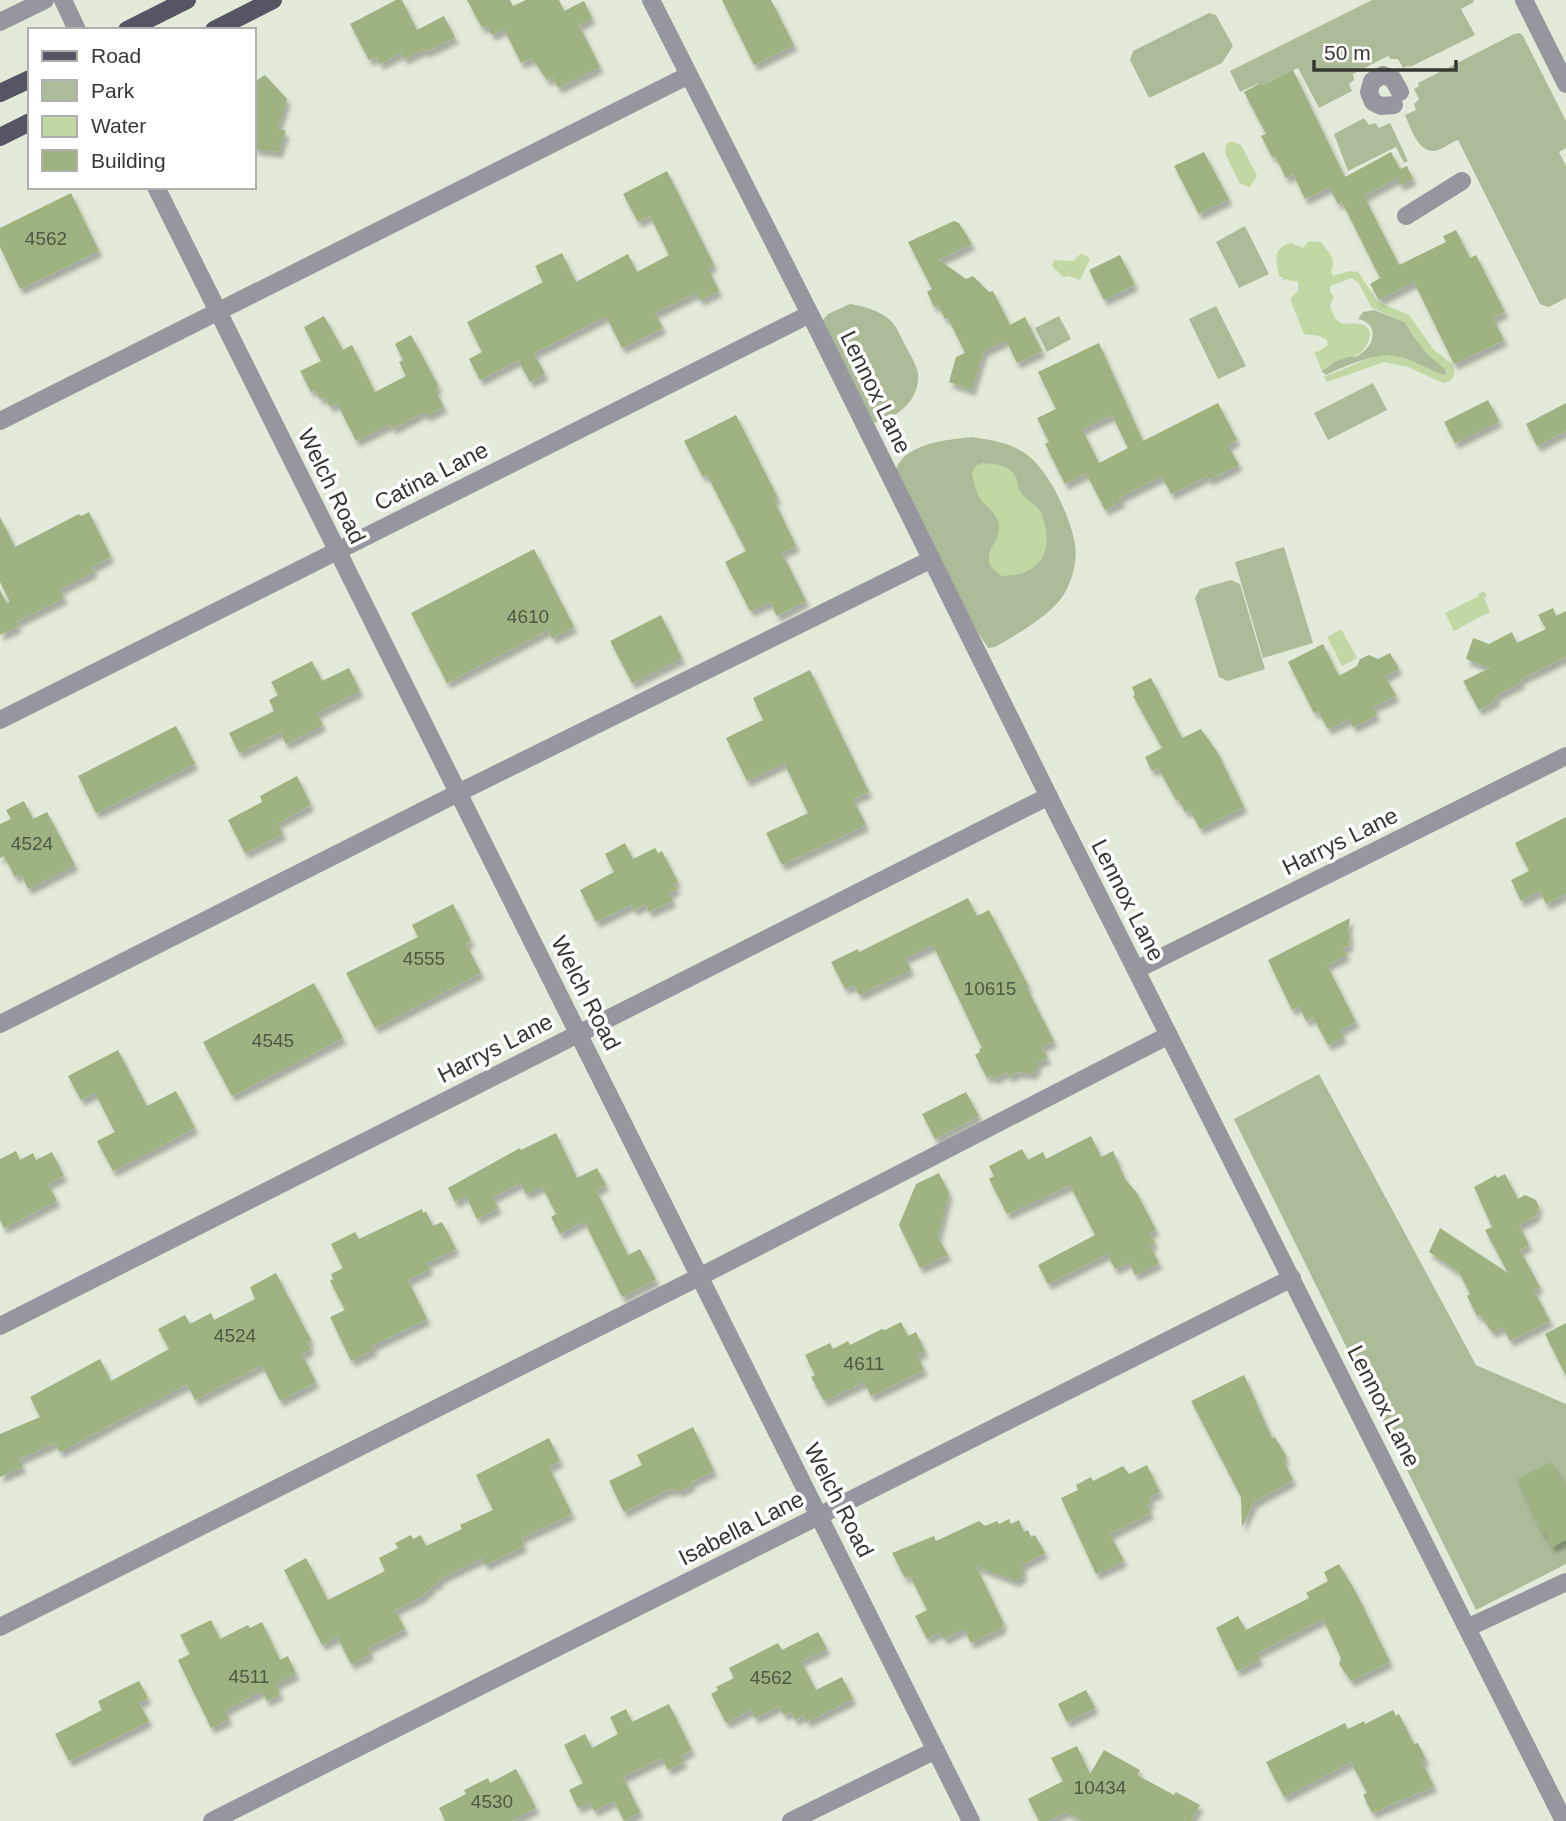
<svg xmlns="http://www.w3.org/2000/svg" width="1566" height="1821" font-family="Helvetica,sans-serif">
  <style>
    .green { fill: #adbc98 }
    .water { fill: #c2d8a4 }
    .building { fill: #9eb381; fill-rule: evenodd; filter: url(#shadow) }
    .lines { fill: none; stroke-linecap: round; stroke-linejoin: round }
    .minor { stroke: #96979e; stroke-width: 18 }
    .major { stroke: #555563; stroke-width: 18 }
    .labels { text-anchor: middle; stroke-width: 7; stroke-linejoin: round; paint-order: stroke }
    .number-label { font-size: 19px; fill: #505846 }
    .street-label { font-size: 23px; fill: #363932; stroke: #fff }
  </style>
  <defs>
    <filter id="shadow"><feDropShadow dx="3.5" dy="6" stdDeviation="2" flood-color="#0004"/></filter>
  </defs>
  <rect width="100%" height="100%" fill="#e2ead9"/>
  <path class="green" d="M1372 0H1473L1474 2 1461 9 1475 35 1410 67 1408 66 1403 68 1398 59H1391L1388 56 1353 74 1354 80 1349 84 1352 91 1319 108 1298 68 1261 86 1259 83 1240 92 1230 71Z
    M1209 13 1216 15 1233 46 1222 63 1149 98 1130 60 1133 51Z
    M1520 33 1523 36 1566 121V148L1559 152 1566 166V298L1549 307 1540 304 1458 140C1451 142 1440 152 1432 151 1417 150 1410 126 1405 115L1416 110 1414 104 1419 99 1414 89 1419 86 1418 83 1514 34Z
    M1364 118 1369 125 1375 123 1379 128 1390 123 1408 161 1404 163 1396 147 1348 171 1334 134Z
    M1245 226 1269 274 1239 288 1216 242Z
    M850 304C864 306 880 311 890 320 897 326 900 336 904 343 909 353 916 363 918 373 921 400 895 421 871 423L821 322 828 314Z
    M1216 306 1246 366 1218 379 1189 319Z
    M1374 310 1405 322 1415 338 1445 368 1447 374 1442 375C1430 370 1418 363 1406 359 1380 350 1350 364 1326 375L1321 371C1330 367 1335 359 1345 357 1352 356 1357 358 1362 353 1376 343 1378 323 1358 319L1363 312Z
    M1059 316 1071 339 1047 352 1035 328Z
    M1373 383 1387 410 1328 440 1314 413Z
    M972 437C990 440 1008 442 1023 452 1048 467 1070 516 1075 544 1078 562 1071 586 1060 600 1043 620 1017 634 995 647L988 648 959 604 895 472C903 443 946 440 972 437Z
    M1284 547 1313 643 1263 658 1235 562Z
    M1231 580 1240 584 1265 669 1228 681 1219 677 1195 598 1200 589Z
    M1319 1074 1476 1365 1566 1404V1564L1476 1610 1234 1119Z"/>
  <path class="water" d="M1232 141 1241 145 1257 176 1250 187 1240 184 1225 153 1227 143Z
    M1309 241 1321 242C1328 252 1337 259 1331 271L1333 276 1349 271 1358 272 1378 302 1409 315 1434 350 1453 365C1456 374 1453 382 1443 383L1408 367 1384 362 1327 382 1324 377 1370 358 1389 355 1410 360 1442 375 1447 374V371L1425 352 1405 322 1372 308 1358 282 1351 278 1330 286V292L1334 297 1330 306 1335 318 1341 323C1347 325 1353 322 1359 324 1378 327 1368 345 1361 353 1346 360 1339 356 1325 369H1321L1314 351 1317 352 1328 345 1327 340 1320 336 1304 334 1290 299 1298 291V282L1285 279 1282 281 1283 278 1279 276C1276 260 1272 248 1291 243L1303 248Z
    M1083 254 1089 258V261L1080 280 1069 276 1063 277 1052 266 1054 260 1073 261 1079 255Z
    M982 463C994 464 1008 464 1015 476 1018 481 1017 487 1020 491 1026 501 1037 503 1042 515 1055 550 1041 576 1002 576 969 555 1009 541 997 519 993 511 985 505 980 498 976 492 973 479 972 472L976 466Z
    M1484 591 1487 596 1484 598 1490 612 1454 631 1445 613 1479 596 1478 594Z
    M1341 629 1357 658 1342 666 1327 637Z"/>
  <path class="building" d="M396 0H402L417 30 444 16 455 38 425 52 424 49 404 59 401 53 380 64 377 57 369 60 350 24Z
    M467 0H510L513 6 526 0H559L564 11 584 1 592 18 579 25 600 67 558 88 553 77 547 80 532 58 521 63 504 29 492 35 487 26 482 28Z
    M722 0H771L794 45 754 65Z
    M1293 70 1345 177 1391 152 1400 169 1407 166 1413 179 1400 185 1397 178 1364 196 1399 265 1446 242 1443 236 1456 230 1470 258 1476 255 1505 312 1493 318 1504 340 1454 364 1414 282 1379 300 1370 284 1380 278 1342 202 1338 204 1329 187 1305 199 1293 174 1286 178 1275 156 1272 157 1261 136 1266 134 1244 92 1260 83 1261 86Z
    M265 75 287 99 278 128 286 131 279 152 254 149V82Z
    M1204 152 1229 199 1199 214 1174 166Z
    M667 171 714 265 708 268 719 291 700 300 696 293 655 313 663 328 622 348 606 316 534 353 545 374 530 382 518 360 480 380 469 359 482 352 467 322 543 282 535 266 562 253 576 282 628 254 637 272 669 255 650 216 638 222 623 194Z
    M71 193 99 251 20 289 0 247V228Z
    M954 221 959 223 972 244 939 260 966 279 973 276 989 292 993 291 1010 325 1025 317 1042 351 1017 363 1006 340 984 351 972 390 949 382 956 357 965 353 948 318 945 319 938 305 934 307 927 292 932 289 908 242Z
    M1120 255 1135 285 1104 300 1089 270Z
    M324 316 343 350 352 345 375 392 406 376 399 362 403 360 395 344 411 335 437 383 438 389 435 390 444 407 426 416 424 412 392 429 390 424 356 441 337 403 330 407 325 397 320 399 315 390 311 392 300 371 321 361 304 327Z
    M1099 343 1143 441 1218 403 1237 440 1228 445 1239 465 1209 480 1207 476 1171 494 1162 476 1120 497 1122 501 1105 510 1086 473 1065 484 1045 444 1049 442 1037 418 1056 409 1038 372ZM1112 415 1128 448 1099 463 1082 429Z
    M1488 400 1499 421 1455 443 1444 422Z
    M1566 403V431L1537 446 1526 424Z
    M736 415 778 498 774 500 796 546 782 553 806 601 777 616 770 602 750 611 725 562 746 551 707 475 703 477 684 441Z
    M89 512 111 557 92 567 94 572 60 589 64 598 16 622 19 626 0 635V590L7 603 10 602 0 582V517L15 547 79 514 81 516Z
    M534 549 574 627 552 638 548 630 447 683 411 613Z
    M1553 608 1556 616 1566 611V657L1520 679 1522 682 1495 696 1497 700 1479 710 1463 681 1490 668 1466 659 1473 638 1489 644 1512 632 1517 643 1546 629 1538 615Z
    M661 615 682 658 632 683 610 641Z
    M1323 644 1339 676 1357 666 1360 659 1369 655 1378 659 1390 653 1399 669 1385 676 1396 696 1373 707 1377 715 1353 727 1349 719 1328 729 1318 711 1314 713 1288 662Z
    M312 661 322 681 349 668 360 691 317 713 323 725 286 744 280 732 239 753 229 733 274 711 269 700 278 695 271 682Z
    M810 670 869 792 853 799 866 825 782 865 766 833 808 813 784 763 747 781 726 738 763 720 753 698Z
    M1151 678 1182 738 1201 729 1218 753 1244 807 1200 829 1190 810 1185 812 1178 799 1176 800 1158 768 1152 771 1145 757 1162 748 1133 696 1135 695 1132 687Z
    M176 726 195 764 96 813 78 776Z
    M297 776 311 805 278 823 283 834 245 853 228 820 262 802 260 796Z
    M24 801 33 819 47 812 75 865 28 889 21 874 15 877 4 856 0 858V824L11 819 6 810Z
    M1566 817V894L1546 904 1540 891 1521 901 1511 880 1529 871 1515 843Z
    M625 843 633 859 655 848 658 853 662 851 678 882 674 884 677 889 669 893 673 901 649 912 645 904 634 910 631 905 596 922 580 890 614 872 605 854Z
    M968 898 977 916 989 910 1029 987 1027 988 1054 1041 1042 1047 1048 1058 1037 1063V1069L1032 1074 1019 1072 1009 1077 1006 1072 994 1079 992 1075 987 1078 975 1055 980 1052 979 1049 982 1048 933 945 905 958 911 970 859 995 854 985 845 989 831 962 858 949 859 952Z
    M453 904 471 941 466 944 481 973 375 1028 346 973 418 937 412 925Z
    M1350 918 1348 932 1351 938 1348 940 1350 945 1343 949 1347 955 1327 965 1356 1022 1340 1030 1344 1037 1328 1045 1313 1017 1306 1021 1299 1006 1292 1010 1268 960Z
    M314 983 343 1038 232 1096 203 1042Z
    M118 1050 147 1106 176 1091 195 1128 113 1171 97 1141 115 1132 95 1093 81 1100 68 1076Z
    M966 1092 979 1116 935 1139 922 1114Z
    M556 1133 577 1178 597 1168 606 1185 596 1190 628 1255 640 1249 656 1280 622 1297 584 1221 560 1234 551 1217 556 1214 542 1186 526 1194 520 1183 493 1197 498 1208 477 1219 466 1196 455 1202 448 1188 520 1148 521 1150Z
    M1091 1136 1101 1157 1113 1151 1125 1179 1137 1193 1156 1230 1150 1233 1155 1243 1150 1246 1159 1263 1135 1275 1129 1262 1115 1269 1107 1254 1048 1284 1038 1265 1095 1235 1070 1185 1007 1214 989 1179 994 1176 989 1166 1022 1149 1028 1160 1043 1152 1046 1159Z
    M16 1151 20 1160 33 1153 36 1160 52 1152 64 1176 48 1184 57 1201 4 1228 0 1220V1159Z
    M939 1173 949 1193 938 1237 948 1255 920 1268 899 1225 916 1184Z
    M1505 1174 1518 1199 1525 1195 1536 1200 1539 1207 1536 1216 1519 1225 1529 1245 1520 1250 1540 1287 1534 1290 1550 1321 1510 1341 1503 1327 1492 1332 1480 1315 1477 1316 1467 1296 1470 1294 1459 1272 1429 1252 1440 1228 1508 1273 1485 1230 1492 1227 1474 1187 1496 1175 1497 1178Z
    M422 1209 423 1213 426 1211 433 1226 442 1222 456 1249 427 1263 430 1269 408 1280 427 1319 372 1346 374 1350 351 1361 330 1317 345 1310 330 1281 333 1279 331 1274 343 1268 331 1244 355 1232 359 1239Z
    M276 1273 311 1340 308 1342 311 1349 302 1354 316 1382 280 1401 262 1365 195 1400 187 1384 60 1452 55 1443 19 1459 23 1467 0 1477V1434L40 1417 30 1397 100 1359 111 1381 169 1349 158 1329 185 1315 190 1324 211 1313 214 1320 255 1299 250 1287Z
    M901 1322 908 1336 916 1332 925 1351 917 1355 924 1370 871 1396 864 1382 824 1401 811 1377 815 1375 805 1355 830 1343 833 1349 848 1341 850 1345 882 1329 885 1330Z
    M1566 1323V1376L1545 1334Z
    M1244 1375 1272 1438 1275 1437 1285 1454 1286 1459 1283 1460 1293 1480 1254 1502 1242 1527 1241 1497 1191 1401Z
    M693 1427 714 1471 691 1482 692 1485 678 1492 676 1488 670 1491 669 1489 624 1512 609 1481 642 1465 637 1455Z
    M549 1438 560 1461 549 1467 572 1514 521 1538 524 1546 485 1565 482 1558 439 1579 440 1582 430 1587 431 1590 424 1593 425 1595 395 1610 405 1629 368 1648 371 1654 351 1664 337 1637 322 1645 284 1570 306 1558 328 1600 385 1571 379 1558 398 1548 395 1543 411 1535 413 1539 421 1535 426 1546 462 1529 460 1525 493 1510 476 1475Z
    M1551 1462 1566 1489V1540L1552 1547 1545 1533 1543 1534 1517 1479Z
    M1147 1465 1160 1492 1149 1497 1152 1502 1147 1505 1151 1513 1110 1534 1124 1561 1096 1574 1061 1498 1078 1490 1076 1485 1091 1477 1093 1481 1123 1466 1129 1474Z
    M1009 1519 1011 1524 1019 1520 1024 1532 1028 1530 1031 1537 1035 1535 1045 1553 1023 1564V1576L1016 1581 976 1566 1003 1622 1002 1628 971 1643 964 1629 944 1639 940 1632 927 1639 915 1616 927 1610 910 1576 905 1578 892 1553 934 1536 936 1541 979 1521 985 1526 997 1521 999 1524Z
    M1339 1564 1357 1594 1390 1662 1351 1681 1339 1664 1341 1658 1323 1619 1257 1653 1260 1660 1237 1671 1216 1628 1238 1616 1246 1630 1309 1598 1306 1593 1328 1581 1324 1572Z
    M211 1620 220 1639 248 1625 250 1628 262 1622 280 1660 288 1656 296 1674 276 1684 280 1694 267 1701 262 1691 225 1710 229 1719 211 1728 178 1660 190 1654 180 1635Z
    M818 1632 827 1649 801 1661 816 1690 842 1677 853 1699 807 1722 803 1715 795 1720 791 1712 784 1715 779 1706 755 1718 751 1710 726 1723 711 1694 718 1690 716 1687 734 1678 729 1668 778 1643 782 1650Z
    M139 1681 148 1698 139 1703 149 1721 69 1761 55 1734 102 1710 98 1701Z
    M1086 1690 1095 1708 1067 1722 1058 1704Z
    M669 1704 692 1750 681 1756 684 1762 668 1770 662 1758 623 1777 640 1812 624 1821 614 1801 594 1811 590 1802 578 1808 569 1790 583 1783 564 1745 585 1734 592 1748 618 1734 610 1717 626 1709 632 1722Z
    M1393 1710 1396 1716 1399 1714 1414 1744 1418 1743 1426 1760 1422 1762 1434 1786 1372 1813 1363 1795 1367 1793 1351 1762 1284 1797 1266 1762 1345 1723 1348 1729 1364 1721 1365 1724Z
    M1077 1746 1090 1774 1104 1750 1140 1770 1137 1775 1174 1795 1176 1792 1200 1805 1191 1821H1083L1066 1812 1048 1821H1039L1028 1799 1063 1781 1051 1758Z
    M516 1769 536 1808 512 1821H445L439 1808 466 1794 464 1790 488 1778 490 1783Z"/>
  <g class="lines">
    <path class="minor" d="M63 0 77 30
      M651 0 810 314 1058 815 1564 1821
      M1524 0 1566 84
      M0 22 45 0
      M1394 105 1381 106 1373 102 1369 92 1372 81 1383 75 1393 79 1400 92
      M156 187 971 1821
      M1406 216 1462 181
      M0 421 689 75
      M0 720 810 314
      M1136 970 1566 756
      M0 1024 458 793 932 559
      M0 1326 1049 796
      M0 1627 699 1277 1169 1035
      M1467 1628 1566 1582
      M212 1821 1292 1278
      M791 1821 936 1750"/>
    <path class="major" d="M127 30 187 0
      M214 30 273 0
      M0 93 30 79
      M0 137 30 122"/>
  </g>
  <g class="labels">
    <g class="number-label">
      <text x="46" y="245">4562</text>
      <text x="528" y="623">4610</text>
      <text x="32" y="850">4524</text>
      <text x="424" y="965">4555</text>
      <text x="990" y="995">10615</text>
      <text x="273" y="1047">4545</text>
      <text x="235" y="1342">4524</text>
      <text x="864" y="1370">4611</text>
      <text x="249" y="1683">4511</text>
      <text x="771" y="1684">4562</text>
      <text x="1100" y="1794">10434</text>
      <text x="492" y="1808">4530</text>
    </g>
    <g class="street-label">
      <text transform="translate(876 392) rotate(64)" y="8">Lennox Lane</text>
      <text transform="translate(431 476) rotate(-27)" y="8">Catina Lane</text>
      <text transform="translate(332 486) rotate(64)" y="8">Welch Road</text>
      <text transform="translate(1340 841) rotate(-26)" y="8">Harrys Lane</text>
      <text transform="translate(1128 900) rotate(63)" y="8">Lennox Lane</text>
      <text transform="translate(586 993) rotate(63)" y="8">Welch Road</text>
      <text transform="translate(495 1048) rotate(-27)" y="8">Harrys Lane</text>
      <text transform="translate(1384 1406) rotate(63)" y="8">Lennox Lane</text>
      <text transform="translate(839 1500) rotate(63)" y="8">Welch Road</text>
      <text transform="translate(741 1528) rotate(-27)" y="8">Isabella Lane</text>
    </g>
  </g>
  <rect x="28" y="28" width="228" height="161" fill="#ffffff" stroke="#afb0ad" stroke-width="2"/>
  <rect x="42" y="51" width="35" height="10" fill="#555563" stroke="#afb0ad" stroke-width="2"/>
  <text x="91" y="63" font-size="21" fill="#363932">Road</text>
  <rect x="42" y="80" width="35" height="21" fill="#adbc98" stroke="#afb0ad" stroke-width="2"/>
  <text x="91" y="98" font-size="21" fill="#363932">Park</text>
  <rect x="42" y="116" width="35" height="21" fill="#c2d8a4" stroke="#afb0ad" stroke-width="2"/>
  <text x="91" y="133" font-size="21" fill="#363932">Water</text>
  <rect x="42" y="150" width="35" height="21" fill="#9eb381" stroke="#afb0ad" stroke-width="2"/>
  <text x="91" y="168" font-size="21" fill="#363932">Building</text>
  <path d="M1314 60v10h142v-10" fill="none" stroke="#363932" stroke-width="3.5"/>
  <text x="1324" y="60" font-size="21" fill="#363932" stroke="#ffffff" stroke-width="5" paint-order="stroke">50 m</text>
</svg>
